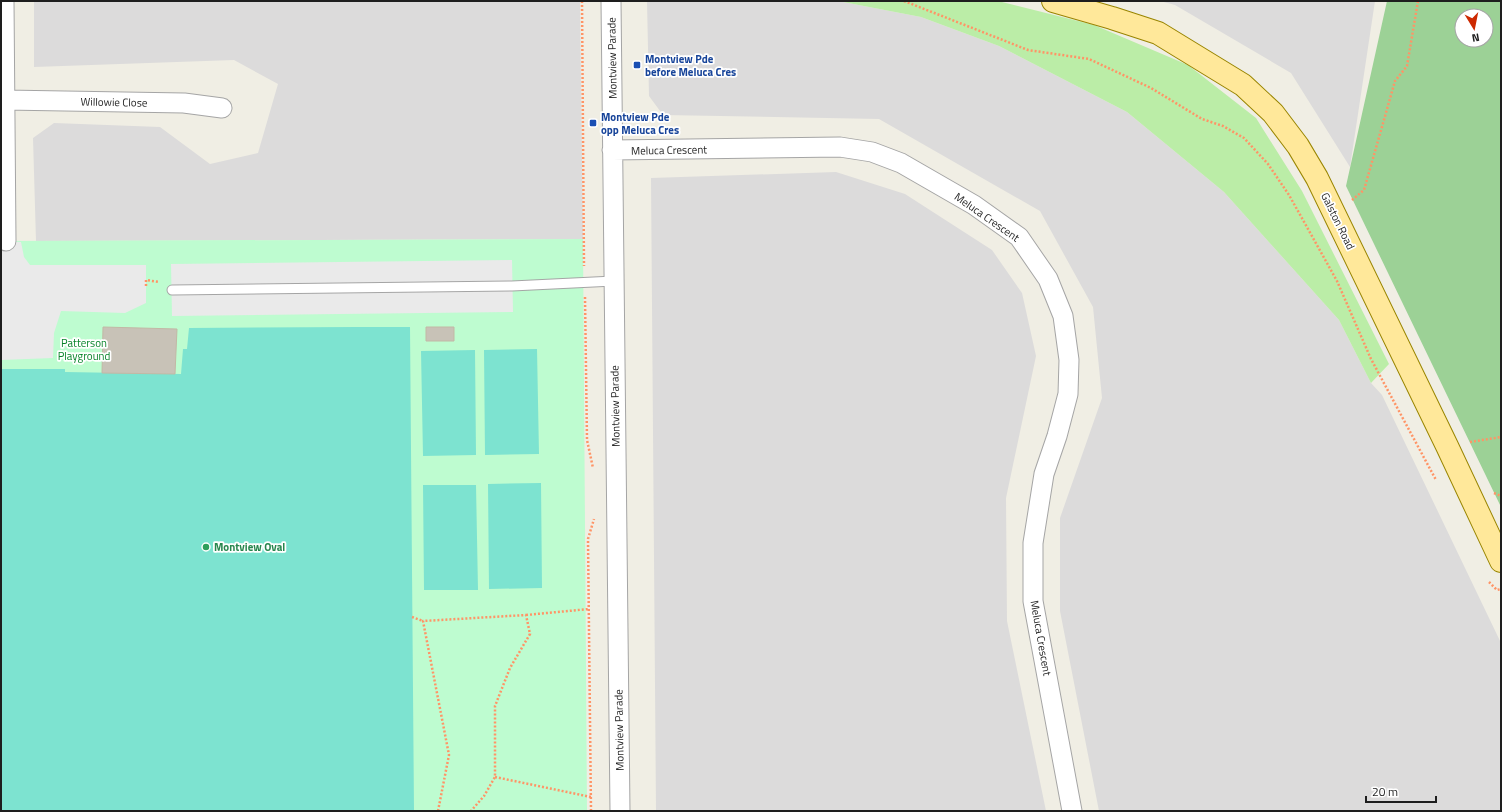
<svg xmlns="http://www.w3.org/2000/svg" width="1502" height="812" font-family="'Titillium Web',sans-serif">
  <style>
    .residential { fill: #dcdbdb }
    .grass { fill: #bbeda7 }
    .forest { fill: #9cd196; fill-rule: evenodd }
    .park { fill: #befcd0 }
    .pitch { fill: #7de3d0 }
    .parking { fill: #eaeaea }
    .building { fill: #c8c2b7; stroke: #c2b8a5 }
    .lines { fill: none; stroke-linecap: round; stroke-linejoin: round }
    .lane-casing { stroke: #a5a5a5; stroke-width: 11 }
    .street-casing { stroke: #a5a5a5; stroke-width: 21 }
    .primary-casing { stroke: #998500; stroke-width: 24 }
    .path { stroke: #ff9466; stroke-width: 2.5; stroke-dasharray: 2 2; stroke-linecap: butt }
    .lane { stroke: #fff; stroke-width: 9 }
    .street { stroke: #fff; stroke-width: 19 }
    .primary { stroke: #ffe89a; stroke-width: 22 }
    .transit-dot { fill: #1a4fb4; stroke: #fff; stroke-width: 1.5 }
    .leisure-dot { fill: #2e9e5b; stroke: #fff; stroke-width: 1.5 }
    .labels { text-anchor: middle; stroke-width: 3.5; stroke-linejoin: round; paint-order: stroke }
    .street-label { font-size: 11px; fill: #1e1e1e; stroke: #fff }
    .transit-label { font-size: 11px; font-weight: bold; fill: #164399; stroke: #fff; text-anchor: start }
    .park-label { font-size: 11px; fill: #068329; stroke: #fff }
    .leisure-label { font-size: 11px; font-weight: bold; fill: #27864d; stroke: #fff; text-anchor: start }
  </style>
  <rect width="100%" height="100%" fill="#f0eee4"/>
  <path class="residential" d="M34 1H580L583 239 36 241 33 138 54 123 160 127 210 164 258 153 278 84 234 60 34 67Z
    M647 1H838L921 17 999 46 1127 112 1224 192 1339 320 1371 383 1382 395 1501 643V811H1099L1060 611V518L1102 398 1093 307 1040 211 879 119 663 115 649 96Z
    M1160 1H1375L1350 167 1291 73 1175 5Z
    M836 172 905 194 992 250 1022 293 1036 356 1006 498 1007 621 1046 811H656L651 178Z"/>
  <path class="grass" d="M838 1H998L1094 25 1188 65 1256 118 1302 191 1389 364 1371 383 1339 320 1224 192 1127 112 999 46 921 17Z"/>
  <path class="forest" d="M1387 1H1501V507L1346 186ZM1462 16H1486V40H1462Z"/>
  <path class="park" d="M583 239 587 811H1V241Z"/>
  <path class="pitch" d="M358 327H410L414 811H1V369H65V372L181 374 183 349H187L189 328Z
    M537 349 539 454 485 455 484 350Z
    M475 350 476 455 423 456 421 351Z
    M541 483 542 588 489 589 488 484Z
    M423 485H476L478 590H424Z"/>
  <path class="parking" d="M1 241 21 242 24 257 30 265H146V303L125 313 61 311 54 333 53 358 1 360Z
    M512 260 513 312 172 316 171 264Z"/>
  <path class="building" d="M103 327 177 329 175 374 102 373Z
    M426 327H454V341H426Z"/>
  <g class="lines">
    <g class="lane-casing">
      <path id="lane" d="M172 290 512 286 614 281"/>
    </g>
    <g class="street-casing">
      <path id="street" d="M4 1 6 241
        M611 1 620 811
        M5 100 184 103 222 108
        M612 150 840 147 872 152 901 163 974 205 1019 237 1048 279 1063 316 1069 360 1068 394 1057 436 1044 474 1033 543V601L1072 811"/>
    </g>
    <g class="primary-casing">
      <path id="primary" d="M1053 1 1112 18 1158 33 1243 85 1273 113 1298 146 1317 178 1447 446 1501 561"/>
    </g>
    <path class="path" d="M582 1 584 266
      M904 1 1028 50 1089 59 1151 88 1202 119 1223 126 1244 138 1268 164 1289 195 1337 281 1371 359 1436 480
      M1352 200 1364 190 1395 81 1407 66 1418 1
      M146 286V280L159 282
      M585 297 587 440 593 468
      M1470 442 1501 437
      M1494 493 1501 496
      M1489 582 1497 590 1501 589
      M526 615 589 609
      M412 617 423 621
      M495 777 591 797
      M438 811 449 755 423 621 526 615 530 634 510 668 495 706V777L484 796 471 811
      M591 811 588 539 594 519"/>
    <use href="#lane" class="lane"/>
    <use href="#street" class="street"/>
    <use href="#primary" class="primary"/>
  </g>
  <g class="transit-dot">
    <rect x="633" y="61" width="8" height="8" rx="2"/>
    <rect x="589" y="119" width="8" height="8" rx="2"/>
  </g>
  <circle class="leisure-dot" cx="206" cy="547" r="4"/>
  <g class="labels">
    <g class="street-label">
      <text transform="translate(612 58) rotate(-91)" y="4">Montview Parade</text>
      <text transform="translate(114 102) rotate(1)" y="4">Willowie Close</text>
      <text transform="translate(669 150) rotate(-1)" y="4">Meluca Crescent</text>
      <text transform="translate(987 217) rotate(35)" y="4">Meluca Crescent</text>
      <text transform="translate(1338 221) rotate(64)" y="4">Galston Road</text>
      <text transform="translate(615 406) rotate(-91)" y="4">Montview Parade</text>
      <text transform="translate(1041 638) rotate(80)" y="4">Meluca Crescent</text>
      <text transform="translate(619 730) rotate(-91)" y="4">Montview Parade</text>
    </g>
    <g class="transit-label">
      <text x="645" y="63">Montview Pde<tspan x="645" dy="13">before Meluca Cres</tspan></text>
      <text x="601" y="121">Montview Pde<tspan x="601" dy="13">opp Meluca Cres</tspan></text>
    </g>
    <g class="park-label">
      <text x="84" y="347">Patterson<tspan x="84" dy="13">Playground</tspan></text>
    </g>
    <g class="leisure-label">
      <text x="214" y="551">Montview Oval</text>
    </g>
  </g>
  <rect width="1502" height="812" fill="none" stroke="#1e1e1e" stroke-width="4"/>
  <g transform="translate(1474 28) rotate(170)"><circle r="19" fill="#ffffff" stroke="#a5a5a5"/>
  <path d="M0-3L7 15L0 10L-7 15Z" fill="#cd2900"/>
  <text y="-6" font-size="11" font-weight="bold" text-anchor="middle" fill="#1e1e1e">N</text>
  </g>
  <path d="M1366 796v6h70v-6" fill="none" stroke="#1e1e1e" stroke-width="2"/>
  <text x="1372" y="796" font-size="12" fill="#1e1e1e" stroke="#ffffff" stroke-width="3" paint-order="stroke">20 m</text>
</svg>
